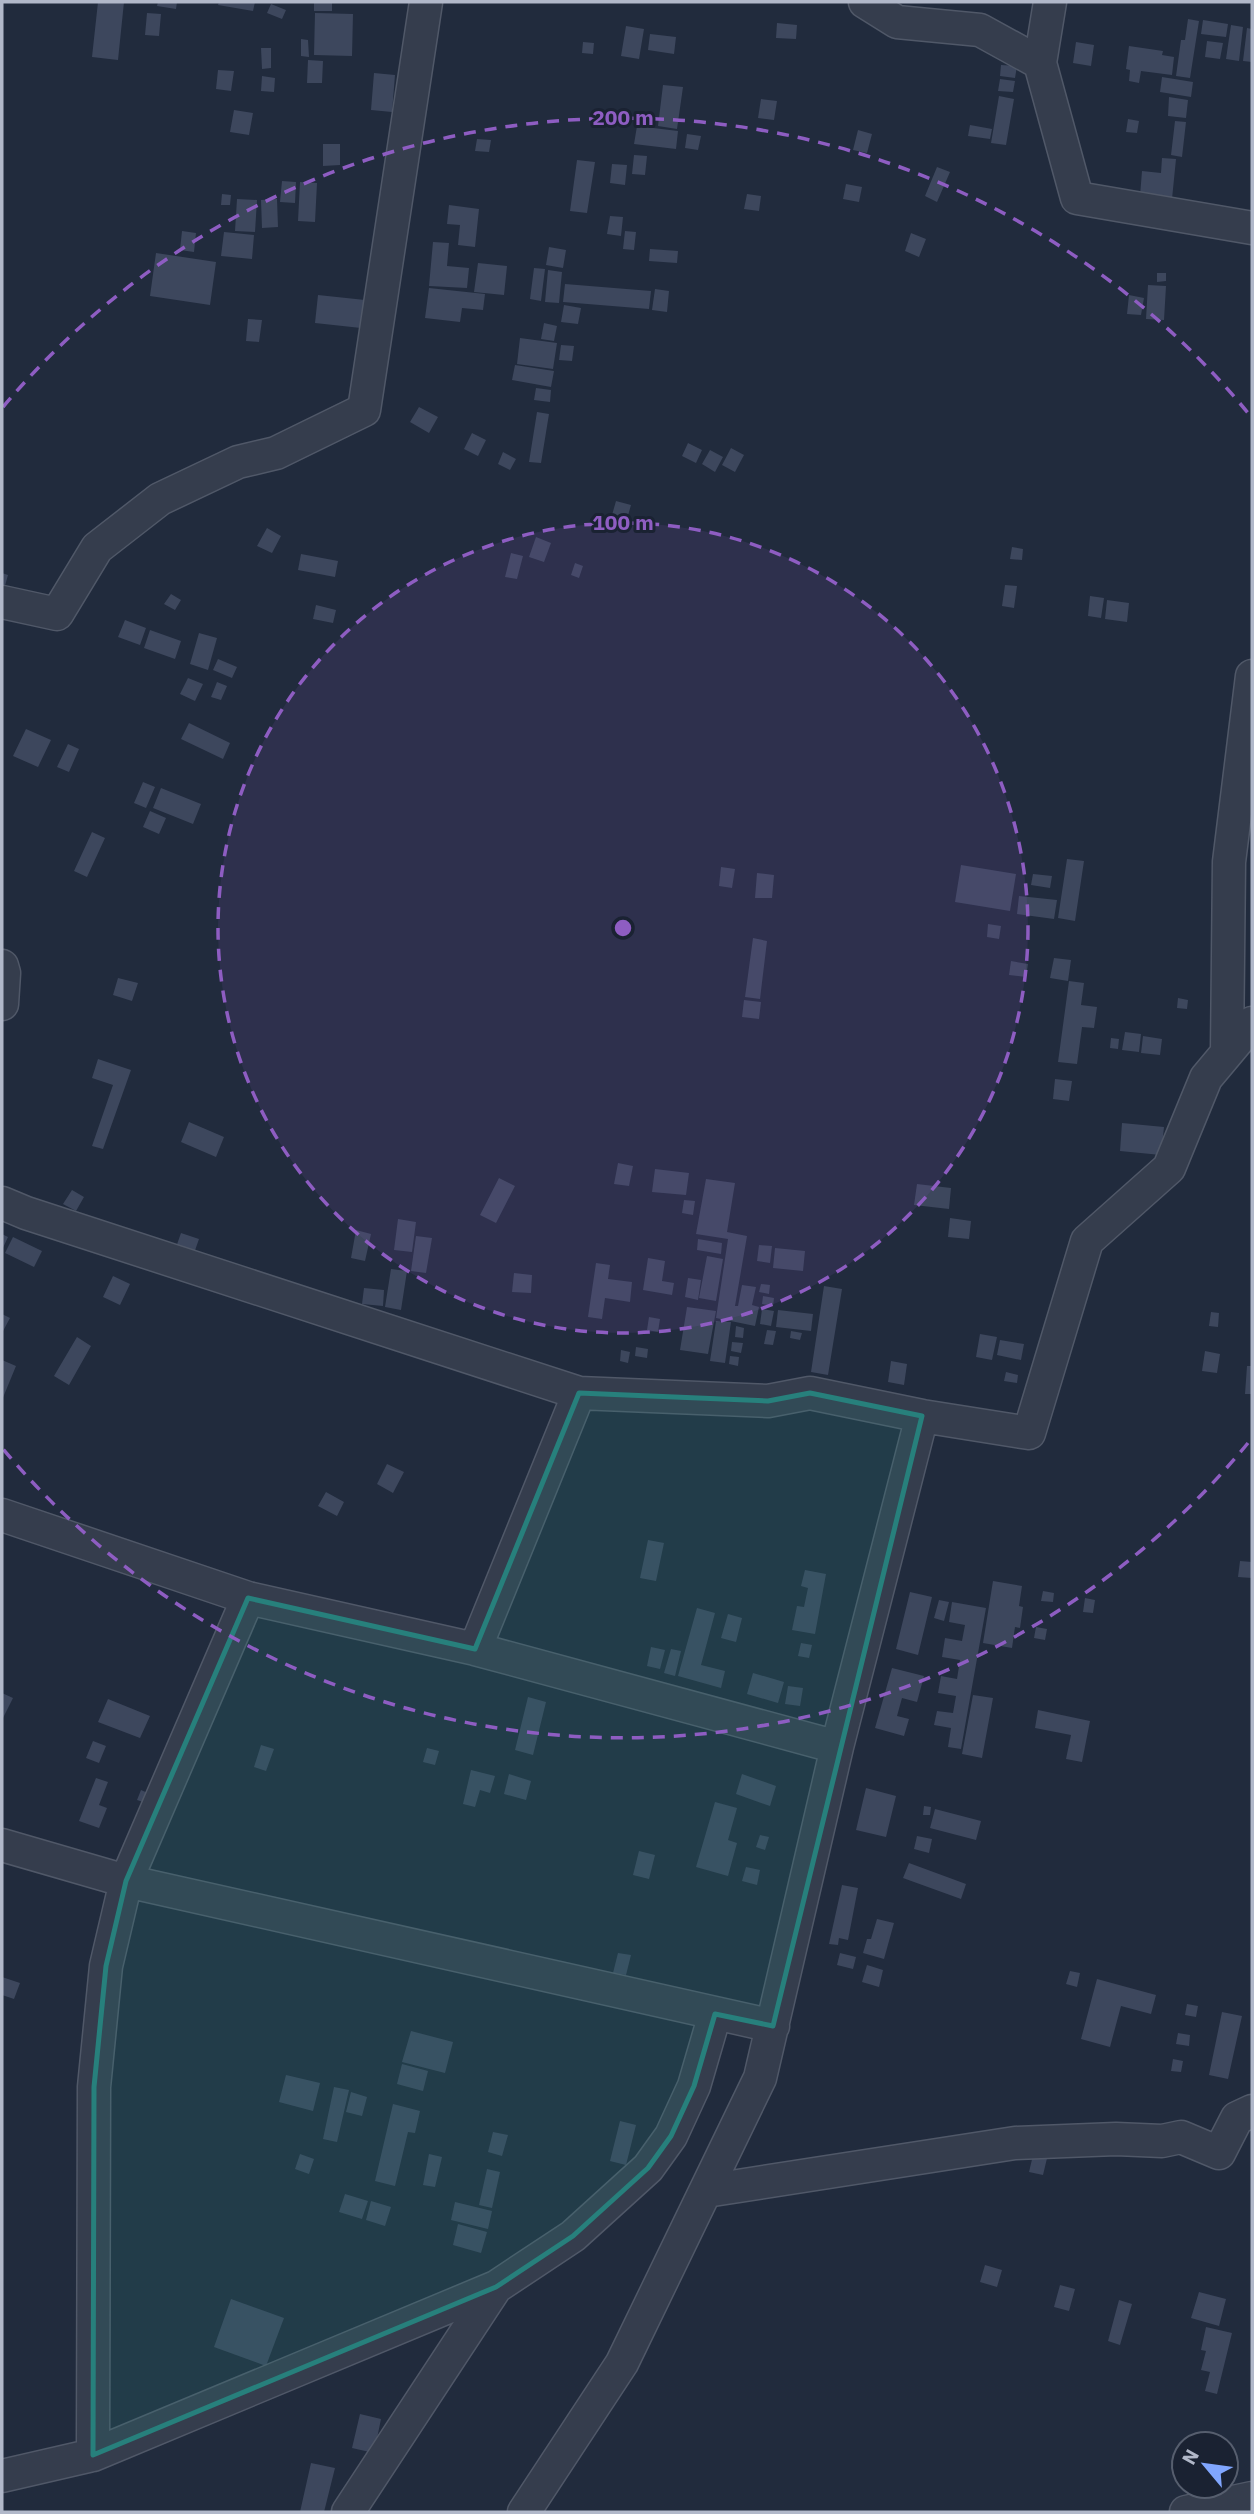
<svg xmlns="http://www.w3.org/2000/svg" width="1254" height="2514" font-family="'IBM Plex Sans',sans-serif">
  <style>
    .building { fill: #3d475d }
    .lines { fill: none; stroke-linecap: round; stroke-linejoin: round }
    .minor-casing { stroke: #505868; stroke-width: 35 }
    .minor { stroke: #353d4d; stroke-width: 32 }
    .marked { fill: #27807c; fill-opacity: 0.2; stroke: #27807c; stroke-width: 5; stroke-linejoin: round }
    .ring { fill: none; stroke: #8e5dc2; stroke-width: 3.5; stroke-dasharray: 12 9 }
    .centre { fill: #8e5dc2; stroke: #1a2232; stroke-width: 3.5 }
    .ring-label { font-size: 21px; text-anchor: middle; font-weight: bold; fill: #8e5dc2; stroke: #1a2232; stroke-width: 6; stroke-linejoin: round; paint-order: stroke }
  </style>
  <rect width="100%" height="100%" fill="#212b3d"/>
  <path class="building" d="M98 2H124L118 60 92 57Z
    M158 2H177L176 9 157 6Z
    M219 2H255L253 11 218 5Z
    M314 2H332V11H314Z
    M271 4 286 10 282 19 267 13Z
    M147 13 161 14 159 36 145 35Z
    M315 13 353 14 352 56 314 55Z
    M1188 19 1199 21 1190 78 1176 76 1181 40H1185Z
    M1203 20 1228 24 1226 37 1201 34Z
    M777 23 797 25 796 39 776 38Z
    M1231 25 1243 27 1239 61 1226 59Z
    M626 26 644 29 639 59 621 56Z
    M1247 28 1252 29V62L1243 61Z
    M650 34 676 37 674 54 648 50Z
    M301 39 308 40 309 57 301 56Z
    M1207 41 1223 43 1220 59 1205 57Z
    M583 42 594 43 593 54 582 53Z
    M1076 42 1094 45 1091 66 1073 63Z
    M1129 46 1163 51 1162 55 1174 57 1172 75 1141 71 1139 83 1129 81 1130 70 1126 69Z
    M261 48H271V68L262 69Z
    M308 60 323 61 322 83H307Z
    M1001 65 1017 66 1015 78 1000 76Z
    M218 70 234 71 231 91 216 89Z
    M374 73 395 75 392 112 371 110Z
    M262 76 275 78 274 92 261 91Z
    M1162 77 1193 82 1191 97 1160 92Z
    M1000 79 1015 81 1013 92 998 91Z
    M663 85 683 87 677 129 658 126Z
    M999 96 1014 99 1006 145 991 143Z
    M1169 97 1188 100 1186 118 1168 116Z
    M761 99 777 101 774 120 758 118Z
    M234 110 253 113 249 135 230 132Z
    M1128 119 1139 121 1137 133 1126 132Z
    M1175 121 1186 122 1182 157 1171 155Z
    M970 125 992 129 990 139 968 136Z
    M637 126 678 131 676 149 634 144Z
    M858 130 872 134 867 153 853 150Z
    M687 134 701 136 698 150 685 148Z
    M477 139 491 140 489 152 475 151Z
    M323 144H340V165L323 166Z
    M634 155 647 156 645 175 632 174Z
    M1162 158 1176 159 1172 199 1140 196 1142 171 1161 173Z
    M577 160 595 162 587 213 570 211Z
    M612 164 627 165 625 185 610 183Z
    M937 167 950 172 937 202 925 196Z
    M282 181 296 182 295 203 280 202Z
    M300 182 317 183 315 222 298 221Z
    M846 184 862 187 859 202 843 199Z
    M222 194 231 195 230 205H221Z
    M747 194 761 196 759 211 744 209Z
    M237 199 257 200 255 232 235 231Z
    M277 199 278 227 262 228 261 200Z
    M449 205 479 209 475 247 458 245 460 225 447 224Z
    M610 216 623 217 621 236 607 234Z
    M182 231 196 233 194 252 180 250Z
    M625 231 636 232 634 250 623 249Z
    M224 232 254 235 252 259 221 256Z
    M911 233 926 239 919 257 905 251Z
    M433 242 449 243 447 266 469 268 467 288 429 286Z
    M549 247 566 250 563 268 546 265Z
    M650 249 678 251 677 263 649 261Z
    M156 253 216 262 210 305 150 296Z
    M478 263 507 266 504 295 474 292Z
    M534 268 545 269 541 301 530 299Z
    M548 270 562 272 559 303 545 302Z
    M1157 273H1166V281L1157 282Z
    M565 284 651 291 649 309 563 302Z
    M1148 285 1166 286 1164 320 1146 319Z
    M429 288 485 294 483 310 462 308 460 322 425 318Z
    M655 289 669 291 667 312 652 310Z
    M318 295 365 300 361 328 315 323Z
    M1129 295 1144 298 1141 315 1127 314Z
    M564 305 581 308 578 324 561 322Z
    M248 319 262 320 259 342 246 341Z
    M544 323 557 326 554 341 541 339Z
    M520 338 557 343 553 369 517 364Z
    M561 345 574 346 572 361 559 360Z
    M515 365 554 371 551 387 512 380Z
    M536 388 551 390 550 402 534 400Z
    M419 407 438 417 429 433 410 422Z
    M537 412 549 414 541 463 529 462Z
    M472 433 486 440 478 456 464 449Z
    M688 443 702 450 696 463 682 456Z
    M731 448 744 455 735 472 722 465Z
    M710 450 723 457 715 472 702 464Z
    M503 452 516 459 510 470 498 464Z
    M616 501 631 505 625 526 610 522Z
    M267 528 281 536 272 553 257 546Z
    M536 537 551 543 544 562 529 557Z
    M1012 547 1023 549 1022 560 1010 559Z
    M511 553 523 556 517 579 505 577Z
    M301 554 338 561 335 577 298 570Z
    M575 563 583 566 579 578 571 575Z
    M2 573 8 575 3 593H2Z
    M1005 585 1017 586 1014 608 1002 606Z
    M171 594 181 600 175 610 164 604Z
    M1090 596 1104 598 1101 618 1088 616Z
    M1107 600 1129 603 1127 622 1105 619Z
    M316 605 336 610 333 623 313 619Z
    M125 620 146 628 140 645 118 637Z
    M150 630 181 641 175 659 144 648Z
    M199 633 217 638 208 670 190 664Z
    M218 659 237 667 232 678 213 670Z
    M188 678 203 684 195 701 180 694Z
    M217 682 227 686 221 700 211 697Z
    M189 723 230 743 223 759 181 739Z
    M26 729 51 740 38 767 13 756Z
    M68 744 79 749 69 772 57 767Z
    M143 782 155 787 146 808 134 803Z
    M161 788 201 804 193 824 153 808Z
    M150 811 166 818 159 834 143 827Z
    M92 832 105 838 87 877 74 871Z
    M1067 859 1084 861 1075 921 1058 918Z
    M961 865 1016 874 1010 911 955 902Z
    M721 867 735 869 732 888 719 886Z
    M757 873 774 875 772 898H755Z
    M1033 874 1052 876 1050 888 1031 885Z
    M1019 896 1057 900 1054 919 1017 914Z
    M988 924 1001 926 999 939 987 937Z
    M753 938 767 941 760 999 745 997Z
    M1054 958 1071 960 1068 981 1050 978Z
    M1011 961 1028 964 1026 977 1009 975Z
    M118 978 138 983 132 1001 113 995Z
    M1069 981 1084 983 1081 1005 1097 1007 1094 1028 1082 1027 1077 1064 1058 1062Z
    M1178 998 1188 1000 1187 1009 1177 1008Z
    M744 1000 761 1002 759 1019 742 1017Z
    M1125 1032 1141 1034 1139 1052 1122 1050Z
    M1143 1036 1162 1039 1160 1055 1141 1053Z
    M1111 1038 1119 1039 1118 1049 1110 1048Z
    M98 1059 131 1070 103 1149 92 1146 113 1085 92 1078Z
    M1055 1079 1072 1081 1069 1101 1053 1099Z
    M189 1122 224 1137 216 1157 181 1142Z
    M1122 1123 1164 1127 1161 1155 1120 1151Z
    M618 1163 633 1166 629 1186 614 1184Z
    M655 1169 689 1173 686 1195 652 1192Z
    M499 1178 515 1186 496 1223 480 1215Z
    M706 1179 735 1183 727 1232 747 1236 735 1306H738L742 1285 756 1287 752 1305 759 1307 755 1326 716 1318 728 1239 696 1234Z
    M917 1184 951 1188 949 1209 914 1205Z
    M72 1190 84 1197 76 1211 63 1204Z
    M684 1200 695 1201 693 1215 682 1213Z
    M950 1218 971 1221 969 1239 948 1237Z
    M398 1219 416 1222 412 1252 394 1250Z
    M356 1230 371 1234 365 1261 351 1258Z
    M181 1233 199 1239 192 1259 174 1253Z
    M2 1234 8 1237 2 1250Z
    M416 1236 432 1238 426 1273 411 1271Z
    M13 1237 42 1251 34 1267 5 1253Z
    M698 1239 722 1243 721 1254 697 1250Z
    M759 1245 772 1246 770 1263 757 1261Z
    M775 1248 805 1251 803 1271 773 1268Z
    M707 1256 723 1259 716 1301 699 1298Z
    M648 1258 665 1261 662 1281 674 1283 672 1295 643 1290Z
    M596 1263 610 1265 608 1279 632 1282 630 1302 605 1298 602 1319 588 1317Z
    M391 1269 407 1271 401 1310 385 1307Z
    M514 1273 532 1275 531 1293 512 1292Z
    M113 1276 130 1284 120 1305 103 1297Z
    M688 1278 701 1280 698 1300 685 1297Z
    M761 1284 770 1285 769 1294 759 1292Z
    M824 1286 842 1289 828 1375 811 1372Z
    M364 1288 384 1290 383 1306 362 1304Z
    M763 1296 774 1298 773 1306 762 1304Z
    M687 1307 716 1311 708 1354 680 1350Z
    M762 1309 774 1311 771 1326 760 1324Z
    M778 1310 813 1314 811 1331 776 1327Z
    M1211 1312 1219 1313 1218 1327 1209 1326Z
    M2 1314 10 1318 2 1333Z
    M649 1317 660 1319 658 1332 647 1330Z
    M716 1321 731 1322 725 1363 710 1361Z
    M736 1326 744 1328 743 1338 735 1337Z
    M767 1330 776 1331 773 1345 764 1344Z
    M791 1331 802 1333 800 1340 790 1338Z
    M980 1334 997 1337 992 1360 976 1357Z
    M77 1337 91 1346 69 1385 54 1376Z
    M1000 1340 1024 1344 1021 1360 997 1355Z
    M732 1342 743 1343 741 1353 731 1351Z
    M636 1347 648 1349 647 1358 635 1356Z
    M621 1350 630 1352 628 1363 620 1361Z
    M1205 1351 1220 1354 1217 1373 1202 1371Z
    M730 1356 739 1357 738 1366 729 1364Z
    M2 1360 16 1366 2 1400Z
    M891 1361 907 1364 904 1385 888 1382Z
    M1247 1366H1252V1394H1245Z
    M1006 1372 1018 1375 1017 1383 1004 1381Z
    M387 1464 404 1472 393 1493 377 1484Z
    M326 1492 344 1502 337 1516 318 1506Z
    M648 1540 664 1543 656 1581 640 1578Z
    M1240 1561 1252 1562V1578L1238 1577Z
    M805 1570 826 1574 815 1634 792 1630 797 1606 804 1607 808 1588 801 1586Z
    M993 1581 1022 1586 1019 1606 1023 1607 1020 1628 1015 1627 1012 1648 983 1643Z
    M1043 1591 1054 1593 1053 1602 1041 1601Z
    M910 1592 932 1597 918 1655 896 1649Z
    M1085 1598 1095 1600 1093 1613 1083 1612Z
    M939 1600 949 1602 944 1621 934 1618Z
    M952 1602 986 1608 961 1749 948 1747 951 1728 934 1725 937 1711 953 1713 956 1696 938 1693 941 1676 957 1679 960 1660 942 1657 945 1638 962 1641 965 1625 949 1622Z
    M697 1608 715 1613 701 1665 725 1671 721 1688 678 1676Z
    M728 1614 742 1618 736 1642 721 1638Z
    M1036 1627 1047 1629 1045 1640 1034 1638Z
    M801 1643 812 1645 809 1658 798 1656Z
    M651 1647 665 1650 660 1669 647 1666Z
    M671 1649 681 1651 675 1676 664 1673Z
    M892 1668 924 1676 917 1702 902 1698 897 1716 909 1719 904 1736 875 1728Z
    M753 1673 784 1682 778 1703 747 1694Z
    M788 1686 803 1688 800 1706 785 1704Z
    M2 1693 13 1698 2 1720Z
    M973 1695 993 1698 982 1758 962 1754Z
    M528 1697 546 1702 533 1755 515 1750Z
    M108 1699 150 1716 140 1738 98 1722Z
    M1038 1710 1090 1721 1082 1762 1066 1759 1071 1735 1035 1728Z
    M93 1741 106 1746 99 1763 86 1758Z
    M261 1745 274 1749 266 1771 254 1767Z
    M427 1748 439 1751 435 1765 423 1762Z
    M471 1770 495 1776 490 1793 480 1790 475 1807 463 1804Z
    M509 1774 531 1781 526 1800 504 1794Z
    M742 1774 776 1786 770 1806 736 1794Z
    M96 1778 108 1782 99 1805 107 1808 99 1828 79 1821Z
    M866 1788 896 1796 886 1837 856 1830Z
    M141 1790 150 1794 146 1803 137 1800Z
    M715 1802 737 1808 728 1840 737 1843 728 1876 696 1867Z
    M924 1806 931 1807 930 1815H923Z
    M935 1809 981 1821 976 1840 930 1828Z
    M760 1835 769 1837 765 1850 756 1847Z
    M917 1836 932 1839 929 1853 914 1849Z
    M639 1851 655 1855 649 1879 633 1875Z
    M909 1863 966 1884 961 1899 903 1878Z
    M746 1867 760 1870 757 1885 742 1881Z
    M842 1885 858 1888 848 1940 839 1938 838 1945 829 1944Z
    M877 1919 894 1923 884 1959 863 1953 867 1939H871Z
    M618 1953 631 1955 626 1975 613 1973Z
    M840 1953 856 1957 853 1969 837 1965Z
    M867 1965 883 1970 879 1987 862 1982Z
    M1070 1971 1080 1973 1077 1987 1066 1984Z
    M2 1977 20 1983 14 1999 2 1995Z
    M1097 1979 1156 1995 1151 2014 1121 2006 1110 2047 1081 2039Z
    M1187 2004 1198 2006 1196 2017 1185 2015Z
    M1222 2012 1242 2016 1228 2079 1209 2075Z
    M411 2031 453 2042 445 2073 402 2062Z
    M1178 2033 1190 2035 1189 2046 1176 2044Z
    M1173 2059 1183 2061 1181 2072 1171 2071Z
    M402 2064 428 2071 423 2091 397 2084Z
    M286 2075 320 2083 313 2111 279 2102Z
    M334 2087 349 2090 337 2142 323 2139Z
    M351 2092 367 2097 362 2116 346 2112Z
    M393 2104 420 2111 415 2133 408 2132 395 2186 375 2181Z
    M620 2121 636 2125 626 2165 610 2161Z
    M493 2132 508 2135 502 2156 488 2152Z
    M1034 2151 1048 2154 1043 2175 1029 2172Z
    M300 2154 314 2159 309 2174 295 2169Z
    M429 2154 442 2157 435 2187 423 2185Z
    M487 2169 500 2172 492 2208 479 2205Z
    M345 2194 368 2201 362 2219 339 2212Z
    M371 2201 391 2207 385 2226 366 2220Z
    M455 2202 492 2211 488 2229 451 2220Z
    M458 2224 487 2232 481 2253 453 2245Z
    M985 2265 1002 2270 997 2287 980 2282Z
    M1060 2285 1075 2289 1069 2311 1054 2307Z
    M1199 2292 1226 2299 1219 2326 1191 2318Z
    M231 2299 284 2318 266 2366 214 2347Z
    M1119 2300 1132 2304 1120 2345 1108 2341Z
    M1206 2327 1232 2333 1217 2394 1205 2391 1210 2372 1201 2370 1206 2351 1201 2350Z
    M360 2414 381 2419 374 2453 352 2448Z
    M311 2463 335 2468 324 2512H300Z"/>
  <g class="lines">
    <g class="minor-casing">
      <path id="minor" d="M865 2 897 22 980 30 1040 63 1077 198 1252 228
        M1040 63 1050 2
        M2 602 57 614 97 548 160 499 238 462 276 453 364 410 426 2
        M2 966 4 973 2 1004
        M1227 1052 1229 862 1252 676
        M2 1203 26 1213 579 1393
        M2 1515 248 1598 475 1649 579 1393 768 1401 810 1393 922 1416
        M475 1649 837 1747
        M2 1845 126 1881 773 2026
        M706 2191 1015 2143 1116 2139 1162 2141 1181 2137 1219 2153 1237 2118 1252 2111
        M93 2455 94 2087 106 1966 126 1881 248 1598
        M2 2476 93 2455 496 2287 573 2236 648 2168 671 2136 694 2086 715 2014
        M348 2512 496 2287
        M524 2512 622 2363 760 2078 837 1747 922 1416 1029 1433 1087 1241 1169 1168 1206 1078 1252 1023
        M1186 2512 1252 2498"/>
    </g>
    <use href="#minor" class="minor"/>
  </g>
  <path class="marked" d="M579 1393 768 1401 810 1393 922 1416 773 2026 715 2014 694 2086 671 2136 648 2168 573 2236 496 2287 93 2455 94 2087 106 1966 126 1881 248 1598 475 1649Z"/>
  <circle cx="623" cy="928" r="405" fill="#8e5dc2" fill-opacity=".12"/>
  <g class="ring">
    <circle cx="623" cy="928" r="405"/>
    <path d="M1248 1443A810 810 0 0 1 3 1449M3 407A810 810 0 0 1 1248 413"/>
  </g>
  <circle cx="623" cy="928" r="10" class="centre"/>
  <g class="ring-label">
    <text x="623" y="125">200 m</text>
    <text x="623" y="530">100 m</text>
  </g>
  <rect width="1254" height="2514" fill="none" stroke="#b1b8c9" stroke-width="7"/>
  <g transform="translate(1205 2465) rotate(299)"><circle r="33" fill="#1a2232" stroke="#565e6e" stroke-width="2"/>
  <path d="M0-5L12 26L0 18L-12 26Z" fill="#80a6fe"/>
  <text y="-10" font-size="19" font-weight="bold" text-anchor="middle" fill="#b1b8c9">N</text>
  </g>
</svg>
